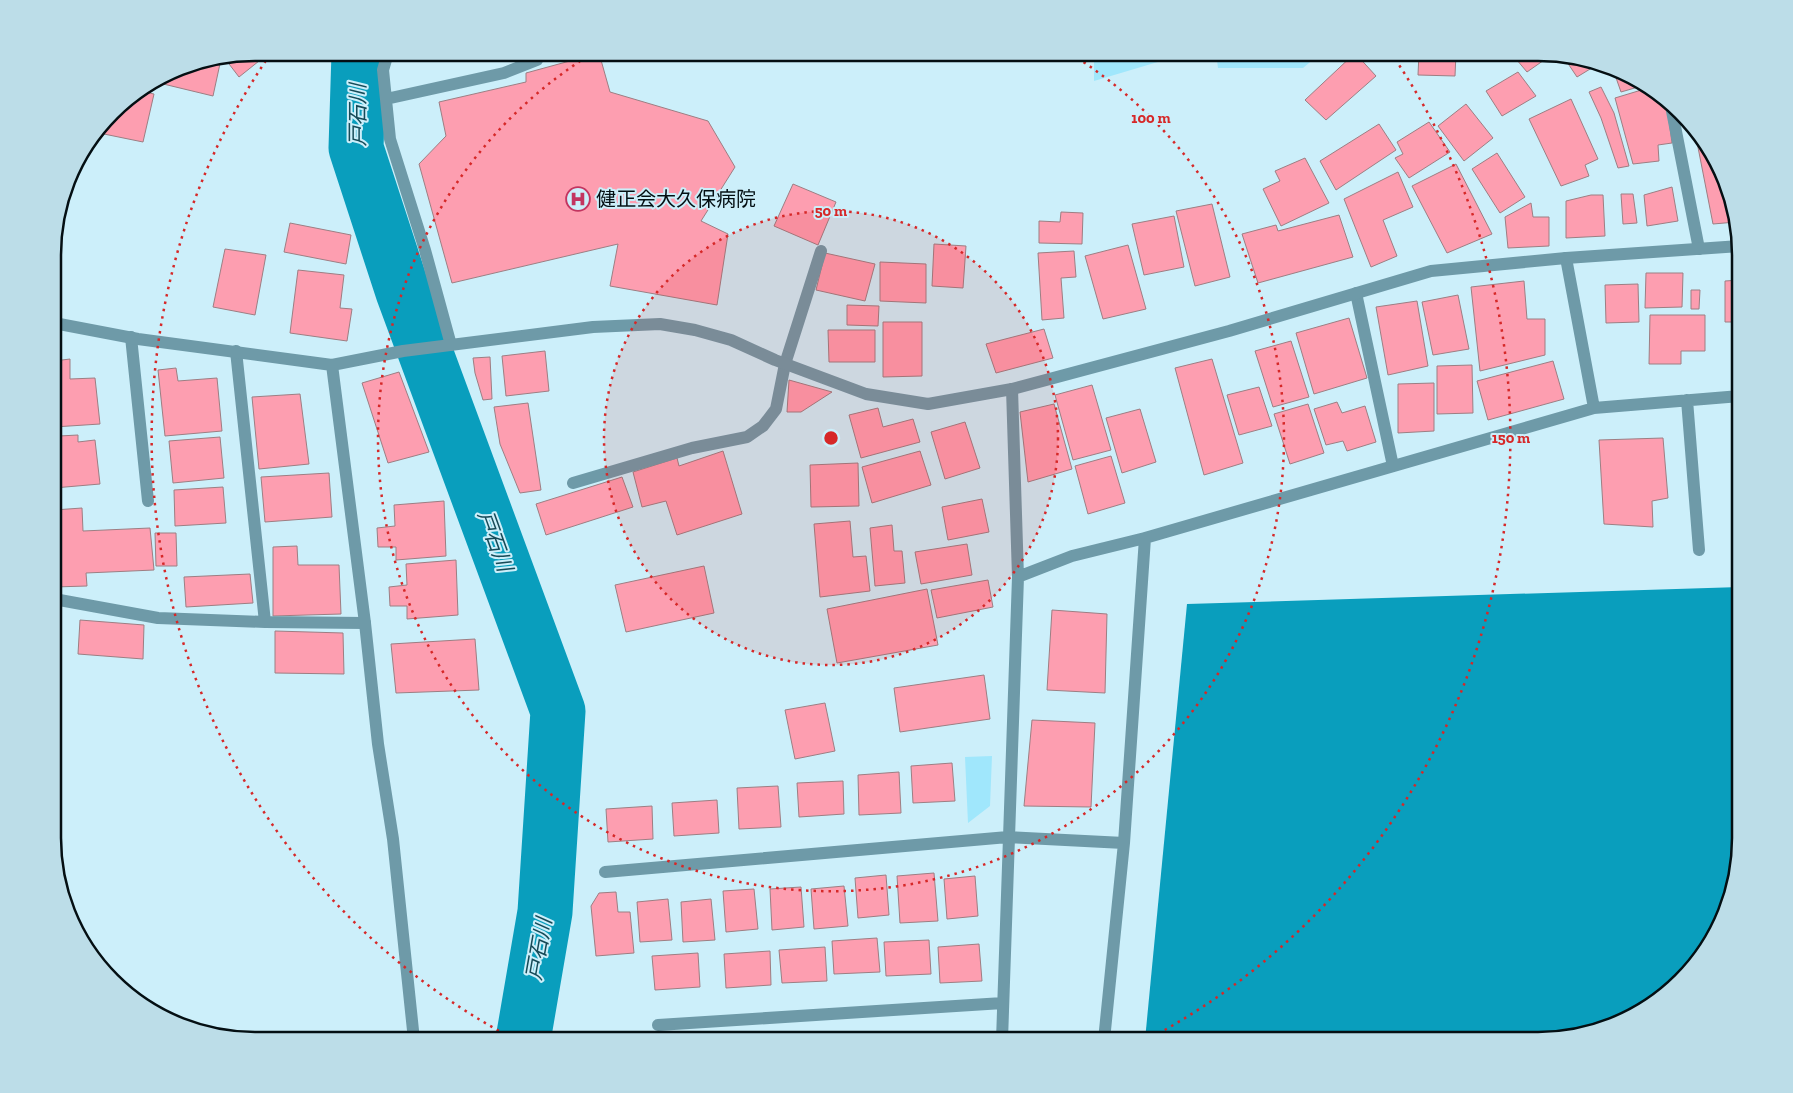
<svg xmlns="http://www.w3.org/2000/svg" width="1793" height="1093" font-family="'Zilla Slab','Noto Sans JP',serif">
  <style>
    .green { fill: #a0e7fc }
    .water { fill: #099ebd }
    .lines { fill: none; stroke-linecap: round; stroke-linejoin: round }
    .river { stroke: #099ebd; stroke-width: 55 }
    .building { fill: #fd9eb0; stroke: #9d7e83 }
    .minor { stroke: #6e9aa8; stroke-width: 12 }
    .tertiary { stroke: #6e9aa8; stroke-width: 12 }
    .ring { fill: none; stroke: #d62828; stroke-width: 2.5; stroke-dasharray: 2.5 5 }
    .labels { text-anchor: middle; stroke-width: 4; stroke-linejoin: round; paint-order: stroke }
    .poi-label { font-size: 20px; fill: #040f13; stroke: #cceffa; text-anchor: start }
    .water-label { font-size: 21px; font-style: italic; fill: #164a57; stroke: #cceffa }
    .rim { fill: none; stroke: #040f13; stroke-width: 2.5 }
    .centre { fill: #d62828; stroke: #cceffa; stroke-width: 2.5 }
    .ring-label { font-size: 15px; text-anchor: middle; font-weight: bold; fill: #d62828; stroke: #cceffa; stroke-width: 4; stroke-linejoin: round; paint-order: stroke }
  </style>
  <rect width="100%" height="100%" fill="#cceffa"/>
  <path class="green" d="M1094 53H1188L1094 81Z
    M1216 53H1321L1303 68H1218Z
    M992 756 990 806 968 823 965 757Z"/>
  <path class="water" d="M1740 587V851L1713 939 1681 981 1639 1013 1551 1040H1145L1187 604Z"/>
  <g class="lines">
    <path class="river" d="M359 53 356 148 403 292 558 711 545 912 523 1040"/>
  </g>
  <path class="building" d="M255 52 269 53 239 77 226 60 227 58Z
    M414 53H446V60L414 58Z
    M599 53 610 92 708 121 735 167 701 221 728 234 717 305 610 286 618 244 452 283 419 164 446 136 439 102 526 82V73Z
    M1355 53 1376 76 1326 120 1305 100Z
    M1419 53H1456L1455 76 1418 75Z
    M1511 53H1543L1547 58 1527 72Z
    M1563 56 1590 59 1595 66 1577 77Z
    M221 59 213 96 155 82 178 68Z
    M1618 71 1639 80 1645 85 1621 92 1614 72Z
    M1518 72 1536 96 1502 116 1486 91Z
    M1601 87 1614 113 1629 166 1618 168 1601 118 1589 92Z
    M1648 88 1651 95H1655L1667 106 1672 143 1658 145 1659 161 1633 164 1615 98Z
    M140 91 154 94 143 142 99 133 121 103Z
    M1571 99 1598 159 1585 165 1589 176 1561 186 1529 119Z
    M1466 104 1493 138 1464 161 1438 126Z
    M1429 122 1450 152 1409 178 1395 158 1403 154 1397 142Z
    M1379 124 1396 150 1336 190 1320 161Z
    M1695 132 1706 143 1730 190 1736 222 1713 224Z
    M1497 153 1525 197 1500 213 1472 169Z
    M1305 158 1329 203 1281 226 1263 189 1280 181 1275 171Z
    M1456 164 1492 234 1447 253 1412 186Z
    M1398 172 1413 207 1383 220 1397 256 1371 267 1344 199Z
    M793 184 836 202 818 245 774 226Z
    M1672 187 1678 221 1647 226 1644 195Z
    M1621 194H1633L1637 223 1623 224Z
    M1591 195H1603L1605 236 1566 238V201Z
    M1531 203 1533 217H1549V246L1508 248 1505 217Z
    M1212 204 1230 277 1195 286 1176 211Z
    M1061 212 1083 213 1082 244 1039 243V221L1060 222Z
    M1339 215 1353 257 1258 283 1242 234 1276 225 1278 231Z
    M1174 216 1184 267 1144 275 1132 224Z
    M290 223 351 235 346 264 284 252Z
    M934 244 966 246 963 288 932 286Z
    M1128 245 1146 309 1103 319 1085 256Z
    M225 249 266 255 255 315 213 307Z
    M1074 251 1076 277 1061 278 1064 318 1042 320 1038 253Z
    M825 253 875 264 865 301 816 290Z
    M880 262 926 264V303L880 301Z
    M298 270 344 275 340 308 352 309 347 341 290 333Z
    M1646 273H1683L1682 307 1645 308Z
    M1740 280V322H1725V281Z
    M1524 281 1527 319H1545V355L1480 371 1471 287Z
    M1638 284 1639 322 1606 323 1605 285Z
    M1691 290H1700L1699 309H1691Z
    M1458 295 1469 349 1433 355 1422 302Z
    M1417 301 1428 366 1388 375 1376 307Z
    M847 305 879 306 878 326 847 325Z
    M1650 315H1705V351H1681V364H1649Z
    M1349 318 1367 378 1314 394 1296 333Z
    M883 322H922V376L883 377Z
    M1738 327H1740V364L1739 365Z
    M1044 329 1053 358 996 373 986 344Z
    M828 330H875V362H829Z
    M1291 341 1309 397 1273 407 1255 351Z
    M545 351 549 391 506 396 502 356Z
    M490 357 492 399 483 400 475 373 473 358Z
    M70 359V379L95 378 100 424 54 427V361Z
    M1212 359 1243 463 1204 475 1175 368Z
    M1553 361 1564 399 1488 420 1477 381Z
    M1472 365 1473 413 1437 414V366Z
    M176 368 178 381 217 378 222 431 165 436 158 370Z
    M399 372 429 452 388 463 362 383Z
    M789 380 832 392 801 412H787Z
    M1434 383V431L1398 433V384Z
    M1092 385 1111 450 1073 460 1055 395Z
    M1259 387 1272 426 1239 435 1227 395Z
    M300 394 309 464 259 469 252 397Z
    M1337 402 1342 413 1365 406 1376 442 1347 451 1343 441 1326 445 1314 409Z
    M528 403 541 490 520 493 500 444 494 407Z
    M1054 404 1072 469 1028 482 1020 412Z
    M1308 404 1324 453 1290 464 1274 414Z
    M878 408 883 427 913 419 920 442 861 458 849 415Z
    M1140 409 1156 462 1122 473 1106 418Z
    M965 422 980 468 945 479 931 432Z
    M78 435V442L95 440 100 484 54 488V444L59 443V436Z
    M220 437 224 478 173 483 169 441Z
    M1663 438 1668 498 1652 501 1653 527 1604 524 1599 440Z
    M723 451 742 514 677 535 666 501 642 507 633 472 677 458 679 466Z
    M920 451 931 485 872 503 862 467Z
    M1111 456 1125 503 1088 514 1075 466Z
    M858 463 859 506 811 507 810 465Z
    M329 473 332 517 265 522 261 477Z
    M622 477 633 507 546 535 536 504Z
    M223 487 226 523 175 526 174 490Z
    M982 499 989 532 948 540 942 507Z
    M444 501 446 556 396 560V547H378L377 528 395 526 394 505Z
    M82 508 83 531 150 528 154 570 86 573 87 586 54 587V510Z
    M850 521 853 557 866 556 870 591 820 597 814 524Z
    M892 525 894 551H902L905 583 875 586 870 528Z
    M155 533H176L177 566H156Z
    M967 544 972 575 921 584 915 552Z
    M297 546 298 565H339L341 614 273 616V547Z
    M456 560 458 615 407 619V606H390L389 587 407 585 406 564Z
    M704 566 714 613 626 632 615 585Z
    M250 574 253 603 186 607 184 577Z
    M988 580 993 607 937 618 931 590Z
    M927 589 938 645 837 663 827 609Z
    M1052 610 1107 614 1105 693 1047 690Z
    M80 620 144 625 143 659 78 654Z
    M275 631 343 633 344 674 275 673Z
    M475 639 479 690 396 693 391 644Z
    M984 675 990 719 900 732 894 688Z
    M825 703 835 751 795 759 785 710Z
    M1032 720 1095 723 1091 807 1024 806Z
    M952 763 955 801 913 803 911 766Z
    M899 772 901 813 859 815 858 775Z
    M843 781 844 814 799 817 797 783Z
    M778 786 781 827 739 829 737 788Z
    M717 800 719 833 674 836 672 803Z
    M652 806 653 839 608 842 606 809Z
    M934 873 938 921 900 923 897 876Z
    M886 875 889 915 858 918 855 878Z
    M975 876 978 916 947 919 944 879Z
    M844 886 848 926 814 929 811 889Z
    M801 887 804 927 772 930 770 889Z
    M754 889 758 929 726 932 723 891Z
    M616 892 618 912H630L634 953 596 956 591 906 599 893Z
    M668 899 672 940 640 942 637 902Z
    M711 899 715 940 683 942 681 902Z
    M877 938 880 972 834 974 832 941Z
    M929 940 931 974 886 976 884 942Z
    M979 944 982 981 940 983 938 947Z
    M825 947 827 981 782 983 779 950Z
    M770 951 771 985 726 988 724 954Z
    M698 953 700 987 655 990 652 956Z"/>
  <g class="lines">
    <path class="minor" d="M388 53 383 70 390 139 425 250 451 345
      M386 99 504 73 537 60
      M1672 111 1699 249
      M1566 258 1594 408
      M1356 293 1393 466
      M131 337 148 501
      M236 351 265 622
      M1012 389 1018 577
      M1687 400 1699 550
      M573 483 692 448 747 437 763 426 776 409 785 364 821 251
      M54 599 158 618 265 622 365 623
      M605 872 1008 837 1124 843
      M658 1025 1003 1003
      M1002 1040 1018 577 1072 556 1145 538 1594 408 1740 396
      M1104 1040 1124 843 1145 538"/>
    <path class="tertiary" d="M54 323 138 339 332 365 403 351 593 327 660 324 695 330 731 340 775 360 866 394 928 404 1012 389 1229 331 1431 271 1566 258 1740 246
      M332 365 365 623 378 744 393 839 414 1040"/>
  </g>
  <circle cx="831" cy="438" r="227" fill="#d62828" fill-opacity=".12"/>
  <g class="ring">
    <circle cx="831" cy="438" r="227"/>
    <path d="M1071 54A453 453 0 1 1 591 54"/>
    <path d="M512 1038A680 680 0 0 1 271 53M1391 53A680 680 0 0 1 1150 1038"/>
  </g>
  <defs>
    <g id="hospital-ring" transform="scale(1.25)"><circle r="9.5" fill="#cceffa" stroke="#c33560" stroke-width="1.5"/><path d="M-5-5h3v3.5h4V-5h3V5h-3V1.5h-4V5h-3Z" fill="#c33560"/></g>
  </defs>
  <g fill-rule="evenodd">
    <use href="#hospital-ring" x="578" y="199"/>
  </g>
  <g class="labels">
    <g class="poi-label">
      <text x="596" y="206">健正会大久保病院</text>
    </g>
    <g class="water-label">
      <text transform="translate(358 115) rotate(-90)" y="7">戸石川</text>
      <text transform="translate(495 541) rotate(70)" y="7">戸石川</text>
      <text transform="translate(539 949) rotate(-80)" y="7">戸石川</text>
    </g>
  </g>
  <path d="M0 0H1793V1093H0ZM255 61H1538A194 194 0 0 1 1732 255V838A194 194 0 0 1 1538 1032H255A194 194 0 0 1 61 838V255A194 194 0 0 1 255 61Z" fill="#bcdde8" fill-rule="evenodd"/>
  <path class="rim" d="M255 61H1538A194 194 0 0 1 1732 255V838A194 194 0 0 1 1538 1032H255A194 194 0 0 1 61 838V255A194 194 0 0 1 255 61Z"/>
  <circle cx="831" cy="438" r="8" class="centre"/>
  <g class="ring-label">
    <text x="1151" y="123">100 m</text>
    <text x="831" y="216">50 m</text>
    <text x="1511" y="443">150 m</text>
  </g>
</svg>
